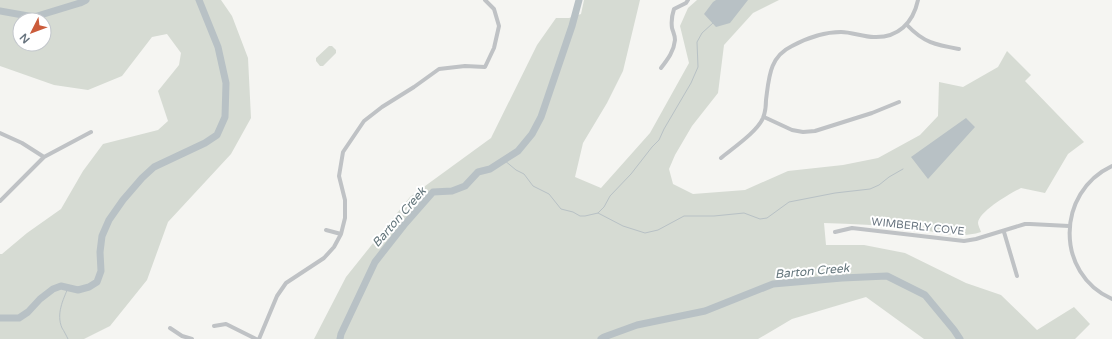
<svg xmlns="http://www.w3.org/2000/svg" width="1112" height="339" font-family="'Varela Round',sans-serif">
  <style>
    .green { fill: #d6dbd3; fill-rule: evenodd }
    .water { fill: #b8c1c5 }
    .lines { fill: none; stroke-linecap: round; stroke-linejoin: round }
    .stream { stroke: #b8c1c5; stroke-width: 1 }
    .river { stroke: #b8c1c5; stroke-width: 7 }
    .minor { stroke: #bfc2c5; stroke-width: 4 }
    .labels { text-anchor: middle; stroke-width: 4; stroke-linejoin: round; paint-order: stroke }
    .street-label { font-size: 11px; fill: #68747f; stroke: #fff }
    .water-label { font-size: 12px; font-style: italic; fill: #63757b; stroke: #fff }
  </style>
  <rect width="100%" height="100%" fill="#f5f5f2"/>
  <path class="green" d="M0 0H221L232 16 248 58 251 118 231 154 168 222 147 280 110 326 84 339H0V254H2L27 233 61 209 83 171 103 144 158 130 168 121 158 91 179 65 181 53 167 34 152 37 122 76 88 90 54 85 0 66ZM20 20H44V44H20Z
    M584 0H640L623 71 607 103 583 143 575 177 601 188 650 133 689 63 680 26 688 8 697 0H779L753 13 724 45 718 93 692 126 675 155 669 169 673 184 693 194 745 190 788 171 843 165 878 158 920 135 938 116 939 82 963 87 998 67 1007 51 1031 75 1025 81 1084 142 1068 154 1045 193 1021 188C1011 193 979 211 978 223 978 225 980 229 981 232 956 240 932 230 908 228 880 225 852 224 824 223L826 245H864L905 253 966 283 1001 295 1037 330 1074 307 1090 324 1075 339H924L866 297 792 319 758 339H314L346 277 410 197 491 138 537 45 556 18H569L581 14Z
    M329 46H332L336 50V53L323 66H320L316 61V58Z"/>
  <path class="water" d="M716 0H748L730 23 716 27 704 14 713 2Z
    M966 118 975 127 928 179 911 157Z"/>
  <g class="lines">
    <path class="stream" d="M504 160 516 170 524 174 533 186 549 194 561 209 573 212 580 216H585L598 213 623 226 645 233 658 230 684 216H714L744 213 760 219 767 218 789 202 835 193 870 189 879 185 889 177 903 169
      M598 213 604 207 610 196 631 174 652 147 659 140 664 129 691 83 698 67 697 42 702 33 713 23
      M68 288C63 300 56 314 62 328 64 331 66 335 68 339"/>
    <path class="river" d="M0 11 34 17 80 3 86 0
      M0 318H19L28 312 40 299 53 289 61 286 78 290 89 287 97 282 101 271 100 252 102 236 109 220 123 200 142 178 154 167 205 143 217 135 225 117 226 83 218 47 199 0
      M340 339 341 334 375 262 404 225 433 192 452 191 465 186 478 172 490 169 518 151 532 134 541 117 572 26 579 0
      M601 339 604 337 637 325 705 311 773 284 842 278 887 276 925 295 954 330 960 339"/>
    <path class="minor" d="M907 25C924 43 936 45 959 49
      M661 68C668 59 674 51 675 40 675 35 673 32 672 28 671 21 672 15 674 9L686 3 688 0
      M764 117 792 130 803 132 815 131 872 113 899 102
      M0 133 22 143 44 157
      M721 158C733 148 757 132 763 118 765 113 766 106 766 100 769 78 769 57 792 46 807 38 824 32 841 32 852 32 863 37 874 37 898 38 913 23 918 0
      M1112 166C1056 192 1055 274 1112 299
      M0 201 44 157 91 132
      M326 230 341 234
      M835 232 852 228 964 241 976 239 1025 224H1030L1069 226
      M1004 232 1017 276
      M214 326 226 324 256 339
      M170 328 182 336 192 339
      M259 339 277 296 286 283 324 258 334 247 341 234 345 218V200L339 176 343 152 364 121 382 107 414 87 439 69 465 66 485 67 494 48 499 26 494 9 485 0"/>
  </g>
  <g class="labels">
    <g class="street-label">
      <text transform="translate(918 226) rotate(6)" y="4">WIMBERLY COVE</text>
    </g>
    <g class="water-label">
      <text transform="translate(399 217) rotate(-49)" y="4">Barton Creek</text>
      <text transform="translate(812 271) rotate(-5)" y="4">Barton Creek</text>
    </g>
  </g>
  <g transform="translate(32 32) rotate(228)"><circle r="19" fill="#ffffff" stroke="#c3c7cc"/>
  <path d="M0-3L7 15L0 10L-7 15Z" fill="#cb5c3b"/>
  <text y="-6" font-size="11" font-weight="bold" text-anchor="middle" fill="#68747f">N</text>
  </g>
</svg>
